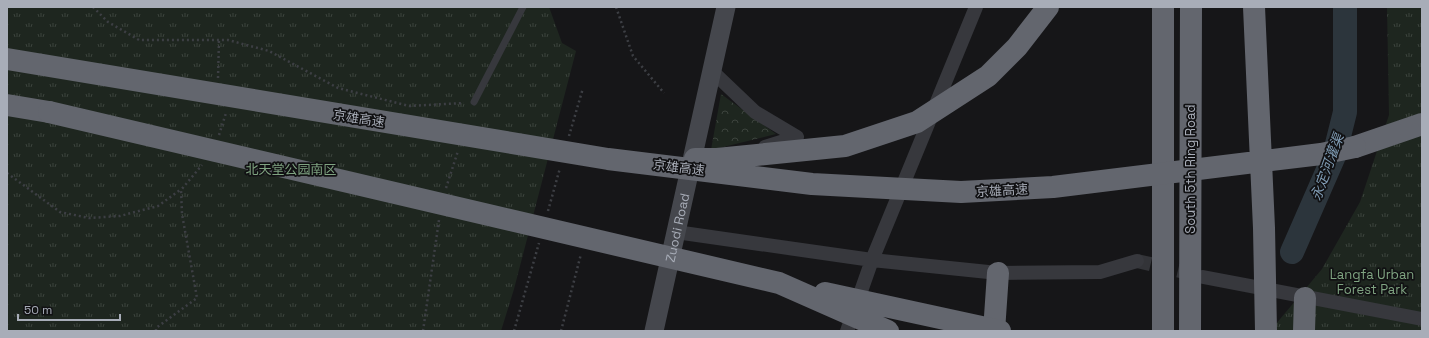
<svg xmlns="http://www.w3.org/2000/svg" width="1429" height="338" font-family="'Space Grotesk','Noto Sans SC',sans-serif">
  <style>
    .grass { fill: url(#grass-tufts) }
    .forest { fill: url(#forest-crowns) }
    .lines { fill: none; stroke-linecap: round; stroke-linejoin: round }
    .river { stroke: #2c353c; stroke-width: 24 }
    .minor-tunnel { stroke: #333438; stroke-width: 14; stroke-dasharray: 14 7; stroke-linecap: butt }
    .path { stroke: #3d3f44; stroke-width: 2.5; stroke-dasharray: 2 3; stroke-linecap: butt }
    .service { stroke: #37383d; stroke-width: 7 }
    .minor { stroke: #37383d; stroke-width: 14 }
    .secondary { stroke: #45474d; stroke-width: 19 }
    .motorway { stroke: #63666e; stroke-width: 22 }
    .motorway-bridge { stroke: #63666e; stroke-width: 22 }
    .labels { text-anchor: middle; stroke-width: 3.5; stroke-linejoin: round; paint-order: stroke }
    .street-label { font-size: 13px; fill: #a8adb8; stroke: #111113 }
    .park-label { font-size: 13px; fill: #7fa381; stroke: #111113 }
    .water-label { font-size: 14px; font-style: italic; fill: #7f9bb3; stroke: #111113 }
  </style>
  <defs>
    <pattern id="grass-tufts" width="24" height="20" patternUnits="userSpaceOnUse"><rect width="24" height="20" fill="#1e261f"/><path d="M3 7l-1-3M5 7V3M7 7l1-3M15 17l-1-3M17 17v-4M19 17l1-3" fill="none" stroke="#3c433d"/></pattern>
    <pattern id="forest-crowns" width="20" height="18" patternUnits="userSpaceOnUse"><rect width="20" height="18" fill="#1e261f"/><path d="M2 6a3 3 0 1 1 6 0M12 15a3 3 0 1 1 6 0" fill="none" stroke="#3c433d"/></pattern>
  </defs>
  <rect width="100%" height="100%" fill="#161618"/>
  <path class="grass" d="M7 7H549L562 43 576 51 514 289 501 331H7Z
    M1387 7H1422V331H1270L1322 269 1360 202 1389 115Z"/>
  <path class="forest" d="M721 94 776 134 711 150Z"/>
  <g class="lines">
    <path class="river" d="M1292 252 1334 156 1345 112V7"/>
    <path class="minor-tunnel" d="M1137 261 1197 275"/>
    <path class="path" d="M93 7 108 22 139 40H228L269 51 338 88 409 106 464 103
      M616 7 633 56 664 93
      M218 78 219 40
      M219 135 226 113
      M569 136 583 88
      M7 173 60 212 89 218 120 216 158 206 180 190
      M446 188 458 151
      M548 211 560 168
      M156 331V328L197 298 182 214 181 190 202 165
      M423 331 439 220
      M514 331 539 243
      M561 331 581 254"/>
    <path class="service" d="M474 102 523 7"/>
    <path class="minor" d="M712 71 755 112 797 137
      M765 147 797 137
      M676 232 872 260 998 273 1100 272 1137 261
      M1203 277 1422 319
      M847 331 872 260 976 7"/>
    <path class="secondary" id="s1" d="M654 331 726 7"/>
    <path class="motorway" d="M7 105 49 112
      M1355 147 1422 124
      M994 331 998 273
      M1163 331V7
      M1190 331 1191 7
      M1304 331 1305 298"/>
    <path class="motorway-bridge" d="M1254 7 1264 228 1266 331
      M7 59 608 159 812 184 961 192 1053 187 1321 154 1355 147
      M49 112 779 283 888 331
      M695 159H717L845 146 917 122 988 76 1017 47 1048 7
      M825 293 1000 331"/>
  </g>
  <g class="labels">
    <g class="street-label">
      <text transform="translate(359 118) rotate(9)" y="5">京雄高速</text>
      <text transform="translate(679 167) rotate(7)" y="5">京雄高速</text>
      <text transform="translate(1190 169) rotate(-90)" y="5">South 5th Ring Road</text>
      <text transform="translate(1002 190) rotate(-3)" y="5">京雄高速</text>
      <text dy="5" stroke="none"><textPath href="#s1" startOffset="106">Zuodi Road</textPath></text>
    </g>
    <g class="park-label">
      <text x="291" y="174">北天堂公园南区</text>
      <text x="1372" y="279">Langfa Urban<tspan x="1372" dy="15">Forest Park</tspan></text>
    </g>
    <g class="water-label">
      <text transform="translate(1327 167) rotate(-70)" y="5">永定河灌渠</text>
    </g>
  </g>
  <rect width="1429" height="338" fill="none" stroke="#a8adb8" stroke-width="16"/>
  <path d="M18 314v6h102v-6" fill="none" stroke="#a8adb8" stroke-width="2"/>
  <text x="24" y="314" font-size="12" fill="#a8adb8" stroke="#111113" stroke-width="3" paint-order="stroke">50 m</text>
</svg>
